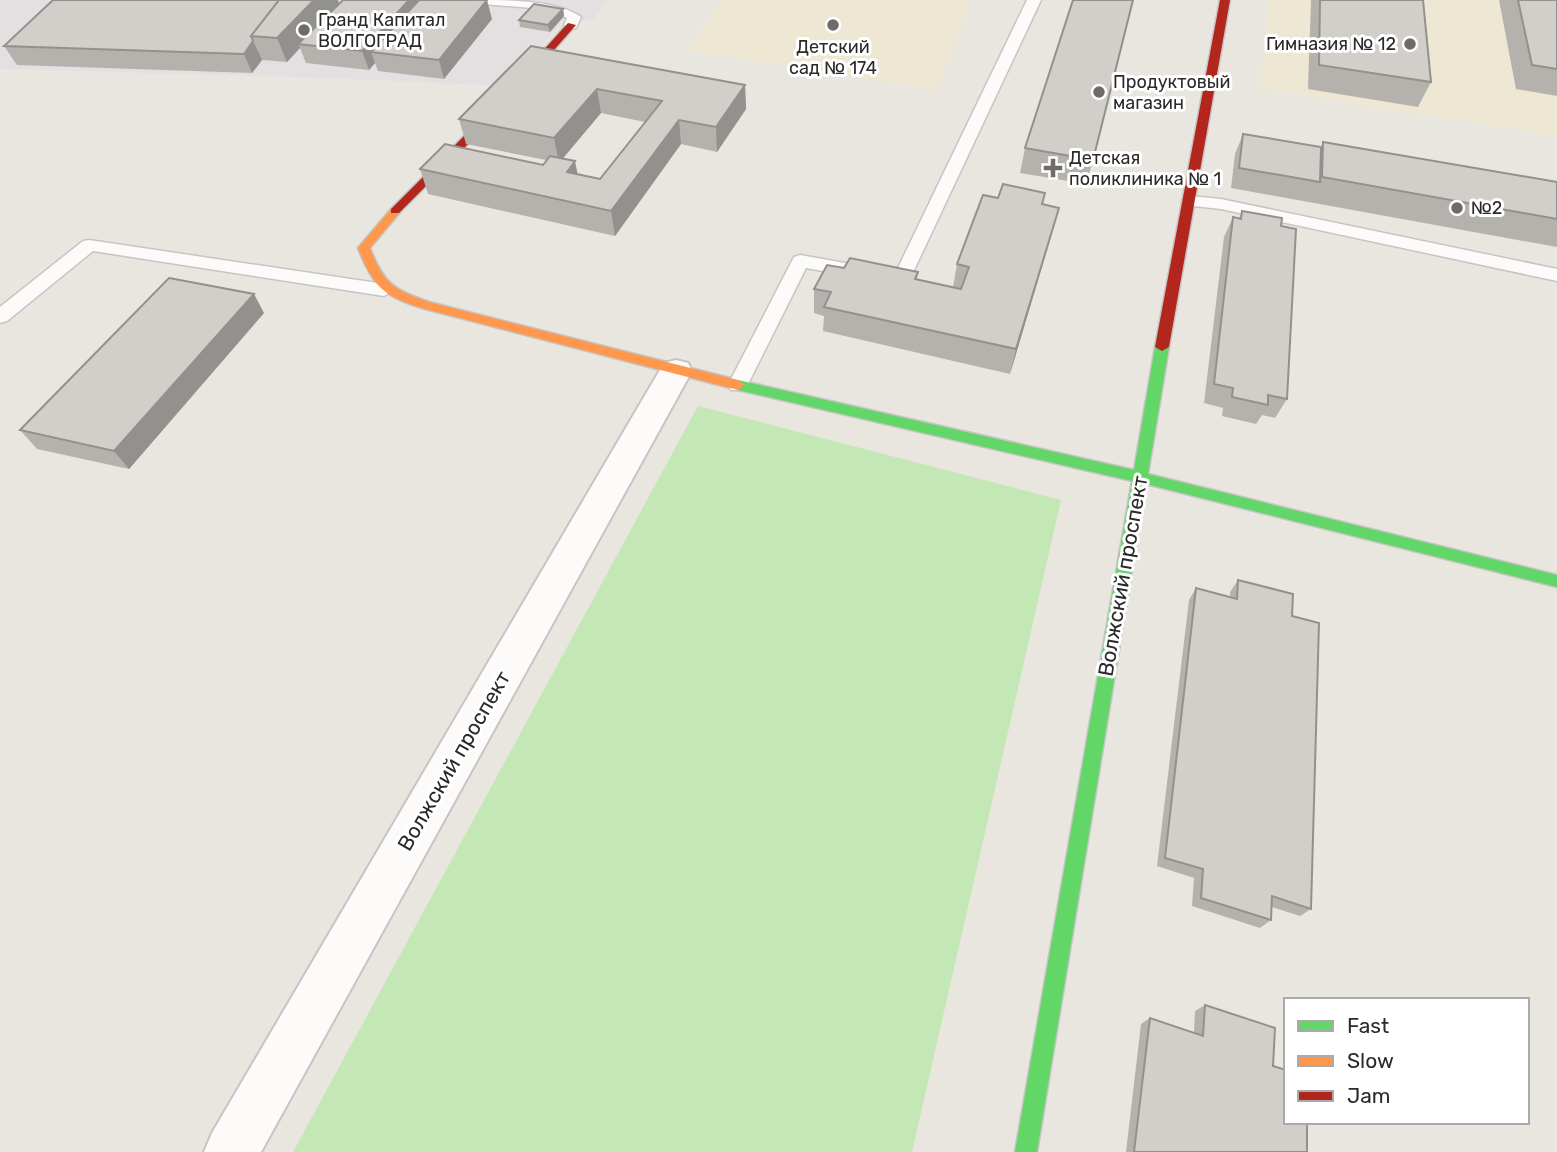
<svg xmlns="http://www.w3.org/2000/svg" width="1557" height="1152" font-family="Rubik,sans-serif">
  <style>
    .industrial { fill: #e4e0e2 }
    .education { fill: #ede7d3 }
    .green { fill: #c4e7b6 }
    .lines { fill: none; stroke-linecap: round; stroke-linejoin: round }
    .lane-casing { stroke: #c6c5c5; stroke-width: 3 }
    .street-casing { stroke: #c6c5c5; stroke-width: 4 }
    .fast-casing { stroke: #c6c5c5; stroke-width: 3 }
    .slow-casing { stroke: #c6c5c5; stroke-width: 3 }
    .jam-casing { stroke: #c6c5c5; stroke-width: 3 }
    .lane { fill: #fcfbfa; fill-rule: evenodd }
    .street { fill: #fcfbfa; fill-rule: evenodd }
    .fast { fill: #63d668; fill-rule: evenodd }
    .slow { fill: #ff974d; fill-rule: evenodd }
    .jam { fill: #b3261e; fill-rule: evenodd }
    .wall { fill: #b5b2ae; fill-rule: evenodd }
    .shaded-wall { fill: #93918d }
    .building { fill: #d2cfca; stroke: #93918d; stroke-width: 2 }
    .poi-dot { fill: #6d6c69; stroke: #fff; stroke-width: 2.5 }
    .labels { text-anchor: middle; stroke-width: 6; stroke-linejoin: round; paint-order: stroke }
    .far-poi-label { font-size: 18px; fill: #2a2a2a; stroke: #fff; text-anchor: start }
    .street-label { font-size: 21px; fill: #2a2a2a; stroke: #fff }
  </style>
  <rect width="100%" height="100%" fill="#e9e6df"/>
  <path class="industrial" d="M0 0H608L592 21 565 19 507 86 325 78 0 69Z"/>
  <path class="education" d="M722 0H972L936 90 686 50Z
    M1269 0H1557V136L1259 88Z"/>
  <path class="green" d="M698 406 1061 500 912 1152H293Z"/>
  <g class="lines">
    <g class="lane-casing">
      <path id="lane" d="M476 0C507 0 558 0 581 17L576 28 571 29 564 25 567 18 545 9 483 4Z
        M1027 0H1041L908 283 902 285 806 268 745 390H731L728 385 794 257 800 255 896 272Z
        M1190 196 1221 199 1557 269V281L1221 209 1184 205 1182 201Z
        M89 240 384 284 393 290 384 296 93 251 7 321 0 323V307L83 241Z"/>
    </g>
    <g class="street-casing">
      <path id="street" d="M676 360 688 363 692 371 261 1152H204L212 1133 664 363Z"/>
    </g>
    <g class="fast-casing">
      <path id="fast" d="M1162 343 1169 347 1148 474 1557 575V587L1146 484 1037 1152H1015L1132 481 738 390 731 385 738 380 1134 470 1155 347Z"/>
    </g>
    <g class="slow-casing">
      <path id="slow" d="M395 208 401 211 370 248C384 284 393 289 429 302L738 380 745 385 738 390 425 309C384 297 373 287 358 248L391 209Z"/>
    </g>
    <g class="jam-casing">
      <path id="jam" d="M1220 0H1230L1169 347 1162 351 1155 347Z
        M568 23 576 25 494 118 399 213H391V209L486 114Z"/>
    </g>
    <use href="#lane" class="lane"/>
    <use href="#street" class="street"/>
    <use href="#fast" class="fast"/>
    <use href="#slow" class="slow"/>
    <use href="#jam" class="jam"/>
  </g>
  <path class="wall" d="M1311 0H1423L1431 82 1418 107 1308 89Z
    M1499 0H1557V96L1516 89Z
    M417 2 492 19 444 79 378 71 375 63 369 70 306 63 300 48 287 62 262 60 252 73 17 65 4 46 339 3Z
    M563 9 564 16 550 32 520 27 519 20Z
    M531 46 745 85 746 109 717 152 681 144 615 236 428 194 420 169 543 165 546 160 466 144 459 119ZM601 113 645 122 600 179 578 174 563 158Z
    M1243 134 1321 147 1323 142 1557 182V247L1231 188 1235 154Z
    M1025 148 1093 160 1086 184 1020 173Z
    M1042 204 1052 233 1010 374 823 331 824 316 814 313V289L844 268 918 272 917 279 953 287 957 264Z
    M1242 211 1281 226 1287 399 1275 418 1262 415 1256 424 1222 416 1223 408 1204 403 1224 237 1233 217 1239 218Z
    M264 313 129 469 37 449 20 430Z
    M1238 580 1292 616 1311 909 1300 916 1272 907 1271 920 1260 928 1192 906 1194 878 1157 866 1189 600 1196 588 1230 597V592Z
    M1205 1005 1273 1066 1307 1152H1126L1141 1024 1150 1018 1194 1033 1195 1011Z"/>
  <path class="shaded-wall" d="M314 0H338L340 6 298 44 300 48 287 62 277 38Z
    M409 0H417L420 13 371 52 375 63 369 70 362 51Z
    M487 0 492 19 444 79 439 60Z
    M563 9 564 16 550 32 548 25Z
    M253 41 262 60 252 73 244 54Z
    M745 85 746 109 717 152 716 127Z
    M597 89 601 113 559 163 554 138Z
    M679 120 681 144 615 236 611 211Z
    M575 161 580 186 567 172Z
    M1059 208 1052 233 1010 374 1016 349Z
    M254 294 264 313 129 469 114 451Z"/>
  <path class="building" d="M53 0H279L251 36 253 41 244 54 4 46Z
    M279 0H314L277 38 251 36Z
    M343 0H409L362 51 298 44Z
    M419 0H487L439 60 371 52Z
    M1073 0H1133L1093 160 1025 148Z
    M1320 0H1423L1431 82 1319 65Z
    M1518 0H1557V69L1532 65Z
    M534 4 563 9 548 25 519 20Z
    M531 46 745 85 716 127 679 120 611 211 420 169 445 144 543 165 550 156 575 161 567 172 600 179 662 101 597 89 554 138 459 119Z
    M1243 134 1321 147 1320 182 1239 168Z
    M1323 142 1557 182V219L1322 177Z
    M1003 184 1045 193 1042 204 1059 208 1016 349 824 307 831 292 814 289 827 265 844 268 850 258 918 272 915 279 961 289 969 267 957 264 983 195 998 198Z
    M1242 211 1282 218 1281 226 1296 229 1287 399 1268 395V405L1232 397 1233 388 1214 384 1233 217 1241 219Z
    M169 278 254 294 114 451 20 430Z
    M1238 580 1293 594 1292 616 1319 623 1311 909 1272 896 1271 920 1201 898 1203 869 1165 858 1196 588 1237 599Z
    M1205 1005 1275 1028 1273 1066 1286 1070V1122H1307V1152H1134L1150 1018 1203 1036Z"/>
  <g class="poi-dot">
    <circle cx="833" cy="25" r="7"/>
    <circle cx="304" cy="30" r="7"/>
    <circle cx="1410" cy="44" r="7"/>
    <circle cx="1099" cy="92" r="7"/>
    <path d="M1049.5 157.5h7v7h7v7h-7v7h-7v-7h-7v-7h7z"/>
    <circle cx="1457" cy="208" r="7"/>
  </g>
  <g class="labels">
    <g class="far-poi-label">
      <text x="318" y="26">Гранд Капитал<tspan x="318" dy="21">ВОЛГОГРАД</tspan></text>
      <text x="1396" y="50" text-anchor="end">Гимназия № 12</text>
      <text x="833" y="53" text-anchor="middle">Детский<tspan x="833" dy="21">сад № 174</tspan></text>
      <text x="1113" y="88">Продуктовый<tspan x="1113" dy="21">магазин</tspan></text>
      <text x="1069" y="164">Детская<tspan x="1069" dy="21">поликлиника № 1</tspan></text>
      <text x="1471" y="214">№2</text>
    </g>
    <g class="street-label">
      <text transform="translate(1123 576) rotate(-80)" y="7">Волжский проспект</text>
      <text transform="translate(454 761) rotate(-60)" y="7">Волжский проспект</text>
    </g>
  </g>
  <rect x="1284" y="998" width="245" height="126" fill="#ffffff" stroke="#aaaaaa" stroke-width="2"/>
  <rect x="1298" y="1021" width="35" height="10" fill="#63d668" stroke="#aaaaaa" stroke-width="2"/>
  <text x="1347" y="1033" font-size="21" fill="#2a2a2a">Fast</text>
  <rect x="1298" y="1056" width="35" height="10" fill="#ff974d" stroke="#aaaaaa" stroke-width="2"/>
  <text x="1347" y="1068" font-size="21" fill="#2a2a2a">Slow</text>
  <rect x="1298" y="1091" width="35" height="10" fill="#b3261e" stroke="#aaaaaa" stroke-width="2"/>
  <text x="1347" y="1103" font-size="21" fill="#2a2a2a">Jam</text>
</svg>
